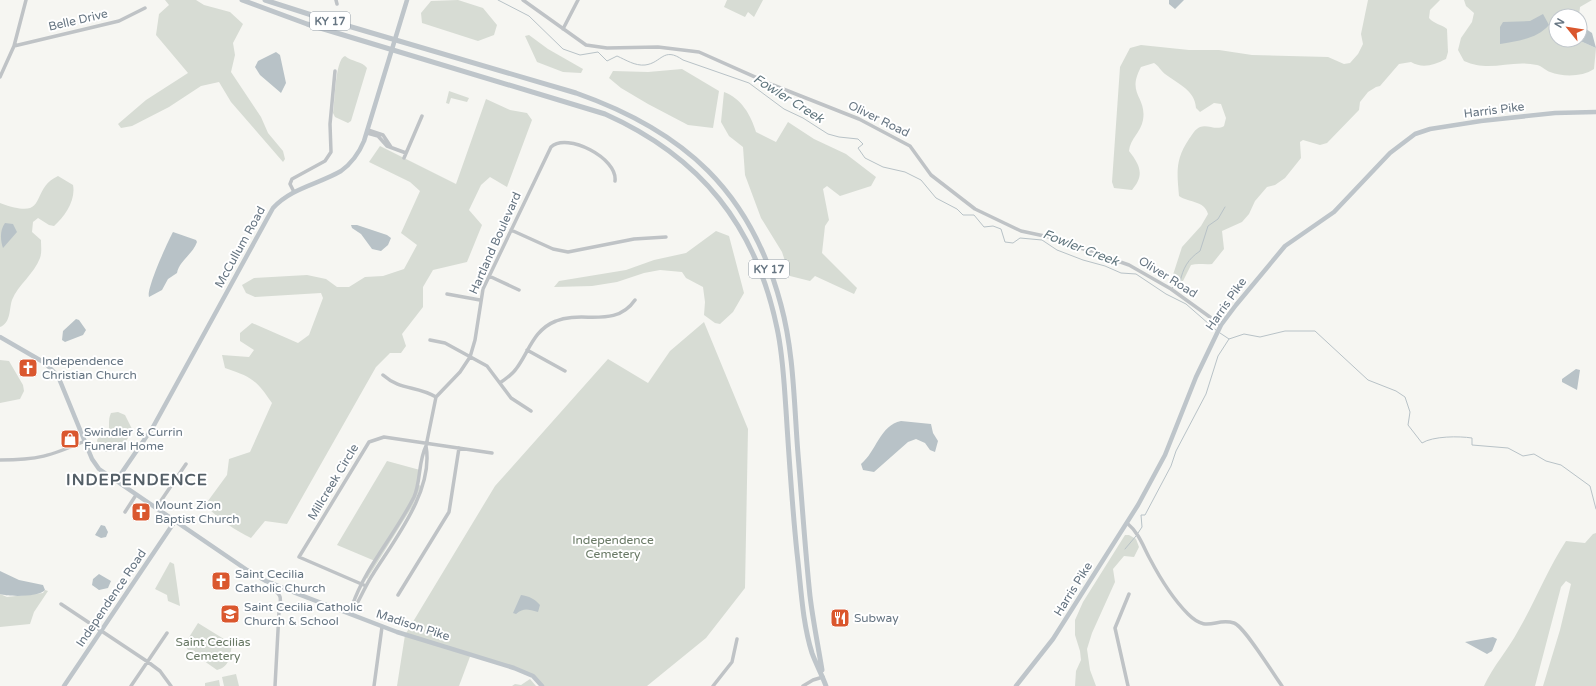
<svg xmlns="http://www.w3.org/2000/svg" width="1596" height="686" font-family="'Varela Round',sans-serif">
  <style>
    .green { fill: #d7dcd4 }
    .water { fill: #b8c2c7 }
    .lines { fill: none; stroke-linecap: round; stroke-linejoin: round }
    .stream { stroke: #b8c2c7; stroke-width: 1 }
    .street { stroke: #bfc3c6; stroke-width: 3.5 }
    .secondary { stroke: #bec5ca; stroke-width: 4.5 }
    .primary { stroke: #bec5ca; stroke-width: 5 }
    .labels { text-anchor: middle; stroke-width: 4; stroke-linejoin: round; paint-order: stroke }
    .shield { fill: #fff; stroke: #949ea8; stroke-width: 1 }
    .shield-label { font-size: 11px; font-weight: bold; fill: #667582 }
    .street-label { font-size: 12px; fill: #667582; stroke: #fff }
    .poi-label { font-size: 12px; fill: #667582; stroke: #fff; text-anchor: start }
    .park-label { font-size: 12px; fill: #697965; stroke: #fff }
    .water-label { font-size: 13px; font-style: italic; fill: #62777f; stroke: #fff }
    .district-label { font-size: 16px; font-weight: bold; letter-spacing: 1px; fill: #545f67; stroke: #fff }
  </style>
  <rect width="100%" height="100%" fill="#f6f6f2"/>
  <path class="green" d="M165 0H196L204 5 230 12 243 24 233 43 235 55 231 72 261 117 268 133 283 151 285 159 283 162 231 102 219 82 201 86 169 107 132 126 121 128 118 124 146 100 188 73 156 35 159 14 169 5Z
    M458 0 483 8 497 25 494 35 478 41 422 23 421 13 431 1Z
    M727 0H763L754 17 748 12 745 17 724 7Z
    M1368 0H1440L1430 10 1429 18C1434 24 1441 24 1447 29L1448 52 1446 59C1434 65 1423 69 1411 62L1399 64 1380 86 1376 87 1368 92 1360 102 1359 110 1327 143 1320 145 1303 140 1300 142 1301 158 1285 178 1275 185 1267 187 1255 201 1249 214 1242 222 1222 231 1224 249 1212 264C1205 265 1198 263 1191 265L1183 281 1170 284 1182 247 1201 226 1208 214C1204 200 1189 203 1179 196 1177 172 1175 160 1189 139 1192 135 1195 129 1200 127 1208 124 1216 131 1224 126L1226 118 1221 104 1214 103 1200 112 1196 108C1195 90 1178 84 1165 74 1160 70 1159 66 1154 63L1141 67C1126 95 1147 96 1143 120 1141 132 1130 139 1129 151 1140 165 1145 175 1132 190L1114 188 1112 182 1120 67 1130 48 1141 45 1189 50H1219L1252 55 1328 57 1344 64 1350 63 1358 54 1363 44 1361 34Z
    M1464 0H1592L1580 7 1579 16H1556V40H1578L1596 48 1594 69C1582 77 1563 77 1550 72 1545 70 1542 66 1537 65 1510 59 1491 73 1464 61L1458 50 1461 38 1472 22 1474 13 1466 6Z
    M529 35 548 49 583 69 581 73 563 72 537 62 525 36Z
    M345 56C352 62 362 61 367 68L351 121 348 123 335 117 333 113C335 102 335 59 345 56Z
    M682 69 719 91 713 128 688 125 648 104 621 88 609 78 613 71 648 72Z
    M449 91 469 98 467 102 451 98 449 104 446 103Z
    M724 92C741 98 751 115 756 132L776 142 788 122 814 139 846 154 876 177 871 186 840 196 827 186 823 189 829 220 825 226 822 253 857 288 854 294 815 276 810 281 790 276 782 252 761 218 745 175 743 147 729 136 721 122Z
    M486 99 510 110 527 113 532 120 507 187 490 177 481 185 469 210 482 225 467 262 433 270 423 287V307L402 334 406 346 401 353H390L376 367 287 524 265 521 251 538C234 530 218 518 205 505L227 475 229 459 250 452 272 403C256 380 252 377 225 368L222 355 249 357 254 350 240 341V333L252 323 298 343 309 335 323 298 321 293 255 297 246 293 242 285 254 278 307 275 326 279 337 287H349L365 277 383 276 404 269 417 245 401 233 420 191 410 182 369 162 380 146 456 184Z
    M58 176 73 185C76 200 65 216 54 226L49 225 38 218 33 222 32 232 41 240C41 247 42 252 40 258 34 274 18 285 12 300 9 309 11 323 0 327V203C51 222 28 190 58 176Z
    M716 231 729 236 744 293 733 312 720 324 715 323 704 315 705 302 703 287 686 278 682 272 660 270 644 273 617 282 592 286 554 287 559 281 626 270 654 260 686 253Z
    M704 322 748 429 745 588 706 638 647 686H542L533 676 471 654 459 686H397L405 635 495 486 608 359 648 383 670 351Z
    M0 360 9 361 23 385 24 391 20 399 0 403Z
    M118 412 125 415 133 431 119 451 104 452 98 446 97 440 99 437 107 436C111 428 107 421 111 413Z
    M387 461 420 470 414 496 375 561 337 545Z
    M419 485 421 486 412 507 367 579 366 577 410 505Z
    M1596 533V686H1543L1560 630 1571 584 1566 581 1561 587 1535 686H1484C1493 666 1508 650 1518 631 1535 602 1547 570 1566 541L1585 543 1593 534Z
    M1125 535H1129L1136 539 1139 547 1134 557 1124 556 1113 569 1115 582 1092 633 1087 649 1090 670 1096 686H1075L1076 671 1081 660 1080 651 1075 635V620L1083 602Z
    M170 562 174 564 180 606 168 601 167 595 155 589Z
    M45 590 48 591 34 612 30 624 0 627V594L7 597 43 593Z
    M198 623 232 644C230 656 230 667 217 670L187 649 186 642Z
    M236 674 239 686H224L222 677Z
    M530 679 536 686H512L515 684 521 685Z
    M219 680 220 686H205V683Z"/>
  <path class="water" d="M1169 0H1184L1175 9 1169 4Z
    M1543 14 1549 25C1537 39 1517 41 1500 44V27L1503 22 1530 21Z
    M1580 25 1592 33 1596 48 1578 40H1580Z
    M276 52 280 55 286 83 281 93 260 75 255 67 258 61Z
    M5 223 13 224 17 232 3 248C0 239 0 230 5 223Z
    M351 225H357L387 235 391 238 388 245 381 251 372 249 361 234 352 228Z
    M173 232 196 240 197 242C193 254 179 261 177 273L168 279 162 290 149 297C146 289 168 241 173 232Z
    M76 319 79 320 86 330 83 335 65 342 62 340 63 331Z
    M1576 369 1580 370 1577 390 1562 382V379Z
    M901 421 931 424 933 433 938 441 935 452 930 450 925 443 916 439 908 442 874 472 863 470 861 464C876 452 880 425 901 421Z
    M101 525 105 526 108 532 106 537 101 538 95 535Z
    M0 571 19 580 43 585 45 590C39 597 9 597 0 594Z
    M99 574 111 581 108 588 99 590 92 585 93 579Z
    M521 595C529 596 535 599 540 605L538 612C528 610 525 607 516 614L513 613Z
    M1493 637 1497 639 1492 651 1487 654 1465 642Z"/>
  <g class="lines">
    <path class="stream" d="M498 0 529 16 563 49 580 55 598 52 607 61 617 56C626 60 635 66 645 65 662 63 663 46 683 60L749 83 784 109 803 118 828 134 839 137 858 139 863 144 858 148 865 158 883 167 905 172 921 180 936 198 957 209 963 215H974L984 227 993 226 1001 229 1005 242 1013 243 1020 238 1042 240 1057 250 1083 260 1105 266 1121 273 1136 274 1166 294 1186 304 1217 331
      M1172 288 1180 282C1183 268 1188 259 1200 251L1208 226 1218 219 1225 207
      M1220 333 1229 339 1244 334 1260 337 1285 331H1315L1368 380 1396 391 1405 397 1410 412 1408 425 1422 443C1433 436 1459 436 1472 438V445L1508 448 1523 456 1534 454 1546 461 1561 465 1590 486 1596 509
      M1138 533 1142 527 1141 515H1145L1171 466 1176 451 1206 394 1218 356 1229 339
      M1125 549 1136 536"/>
    <path class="street" d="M336 0 337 4
      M523 0 586 45 607 48 658 47 699 52 773 85 859 119 910 146 931 175 975 209 1021 231 1049 237 1129 265 1171 289 1221 325
      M563 29 578 0
      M14 46 119 21 145 8
      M0 77 14 46 26 0
      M368 130 383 135 391 147
      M367 133 378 136 387 146 406 153
      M404 158 422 116
      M294 192 290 184 292 179 325 161 331 152 330 124 335 71
      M511 230 553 249 568 252 634 239 666 237
      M489 276 519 290
      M447 294 480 300
      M430 340 445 343 487 366 511 398 531 411
      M527 350 565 371
      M383 375C401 391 416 385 436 397
      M500 383C505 379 512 375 516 369 529 352 533 330 556 321 582 310 615 329 635 300
      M0 460C38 460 50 456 85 441
      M156 508 186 464
      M125 512 136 495
      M1127 523C1139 533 1143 546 1150 559 1160 578 1173 599 1188 614 1208 634 1215 617 1234 623 1245 627 1273 674 1282 686
      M272 583 271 587C283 597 281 597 279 612L275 686
      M366 586 299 557 369 442 384 437 492 453
      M398 595 449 512 459 448
      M61 604 148 662 160 671 171 686
      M353 610 352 606C366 566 395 535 414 497 421 481 418 462 426 446L436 397 460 372 470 357 475 340 483 289 551 147C567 132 618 158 615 181
      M352 612C360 600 365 586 373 574 395 539 434 490 426 446
      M131 686 167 633
      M374 686 382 627
      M713 686 732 662 737 639
      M803 686 813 680 823 677
      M1128 686 1115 628 1129 594"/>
    <path class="secondary" d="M0 337 45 363 58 376 92 459 99 469 247 570 266 581 298 594 397 632 514 668 533 676 542 686
      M116 481 153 427 273 208C291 188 319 184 341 171 352 163 359 153 364 141L407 0
      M64 686 175 521
      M1016 686 1053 639 1138 505 1165 455 1196 377 1221 325 1236 305 1285 246 1334 212 1390 153 1415 134 1430 129 1481 121 1555 113 1596 112"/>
    <path class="primary" d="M242 0 307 24 605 114C701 157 756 226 777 328 783 355 784 383 786 410 789 457 792 505 797 553 801 586 802 621 812 653 816 664 822 675 826 686
      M265 0 321 18 576 93C684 131 751 191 781 305 794 353 794 404 798 454 802 501 805 549 810 596 813 621 818 645 822 670"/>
  </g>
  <defs>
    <g id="church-square" transform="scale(1)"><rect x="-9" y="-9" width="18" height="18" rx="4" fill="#da572e" stroke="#fff"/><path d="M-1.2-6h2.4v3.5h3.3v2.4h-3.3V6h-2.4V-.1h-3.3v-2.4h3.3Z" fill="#fff"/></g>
    <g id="shop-square" transform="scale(1)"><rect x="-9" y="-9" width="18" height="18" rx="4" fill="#da572e" stroke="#fff"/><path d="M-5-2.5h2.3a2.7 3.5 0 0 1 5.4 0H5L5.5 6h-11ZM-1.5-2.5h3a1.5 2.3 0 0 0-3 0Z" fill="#fff"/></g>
    <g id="school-square" transform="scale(1)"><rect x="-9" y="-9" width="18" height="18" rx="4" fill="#da572e" stroke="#fff"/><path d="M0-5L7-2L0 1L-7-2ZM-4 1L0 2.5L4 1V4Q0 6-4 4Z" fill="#fff"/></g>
    <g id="restaurant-square" transform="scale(1)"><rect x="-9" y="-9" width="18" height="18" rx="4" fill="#da572e" stroke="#fff"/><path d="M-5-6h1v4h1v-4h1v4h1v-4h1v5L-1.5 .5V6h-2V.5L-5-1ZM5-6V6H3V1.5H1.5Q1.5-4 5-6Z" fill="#fff"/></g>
  </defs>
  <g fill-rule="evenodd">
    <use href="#church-square" x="28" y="368"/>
    <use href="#shop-square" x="70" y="439"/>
    <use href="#church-square" x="141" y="512"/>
    <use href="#church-square" x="221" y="581"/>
    <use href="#school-square" x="230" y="614"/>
    <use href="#restaurant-square" x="840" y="618"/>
  </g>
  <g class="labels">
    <g class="shield">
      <rect x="310" y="12" width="40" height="18" rx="3"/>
      <rect x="749" y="260" width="40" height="18" rx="3"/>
    </g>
    <g class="shield-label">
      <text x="330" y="25">KY 17</text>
      <text x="769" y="273">KY 17</text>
    </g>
    <g class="street-label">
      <text transform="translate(78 20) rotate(-13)" y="4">Belle Drive</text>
      <text transform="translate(1494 110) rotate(-7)" y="4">Harris Pike</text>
      <text transform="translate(879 119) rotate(26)" y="4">Oliver Road</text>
      <text transform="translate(495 243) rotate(-66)" y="4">Hartland Boulevard</text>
      <text transform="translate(240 247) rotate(-61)" y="4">McCullum Road</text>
      <text transform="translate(1168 277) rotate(32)" y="4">Oliver Road</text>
      <text transform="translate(1226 304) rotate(-55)" y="4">Harris Pike</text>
      <text transform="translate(333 482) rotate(-59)" y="4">Millcreek Circle</text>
      <text transform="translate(1073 589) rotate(-58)" y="4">Harris Pike</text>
      <text transform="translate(111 598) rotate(-56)" y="4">Independence Road</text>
      <text transform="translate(413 625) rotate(18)" y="4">Madison Pike</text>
    </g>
    <g class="poi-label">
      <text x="42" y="365">Independence<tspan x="42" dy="14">Christian Church</tspan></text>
      <text x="84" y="436">Swindler &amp; Currin<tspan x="84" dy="14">Funeral Home</tspan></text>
      <text x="155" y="509">Mount Zion<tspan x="155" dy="14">Baptist Church</tspan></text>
      <text x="235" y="578">Saint Cecilia<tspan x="235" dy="14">Catholic Church</tspan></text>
      <text x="244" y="611">Saint Cecilia Catholic<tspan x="244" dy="14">Church &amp; School</tspan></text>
      <text x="854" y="622">Subway</text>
    </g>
    <g class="park-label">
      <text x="613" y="544">Independence<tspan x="613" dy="14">Cemetery</tspan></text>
      <text x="213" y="646">Saint Cecilias<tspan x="213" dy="14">Cemetery</tspan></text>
    </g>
    <g class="water-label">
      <text transform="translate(789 98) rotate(32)" y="5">Fowler Creek</text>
      <text transform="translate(1081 247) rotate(21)" y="5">Fowler Creek</text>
    </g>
    <g class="district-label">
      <text x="137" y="485">INDEPENDENCE</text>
    </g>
  </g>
  <g transform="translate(1568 28) rotate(300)"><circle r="19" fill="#ffffff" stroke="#c2c8cd"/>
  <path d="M0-3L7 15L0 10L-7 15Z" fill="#da572e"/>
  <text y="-6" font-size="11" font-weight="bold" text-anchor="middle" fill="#667582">N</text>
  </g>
</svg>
